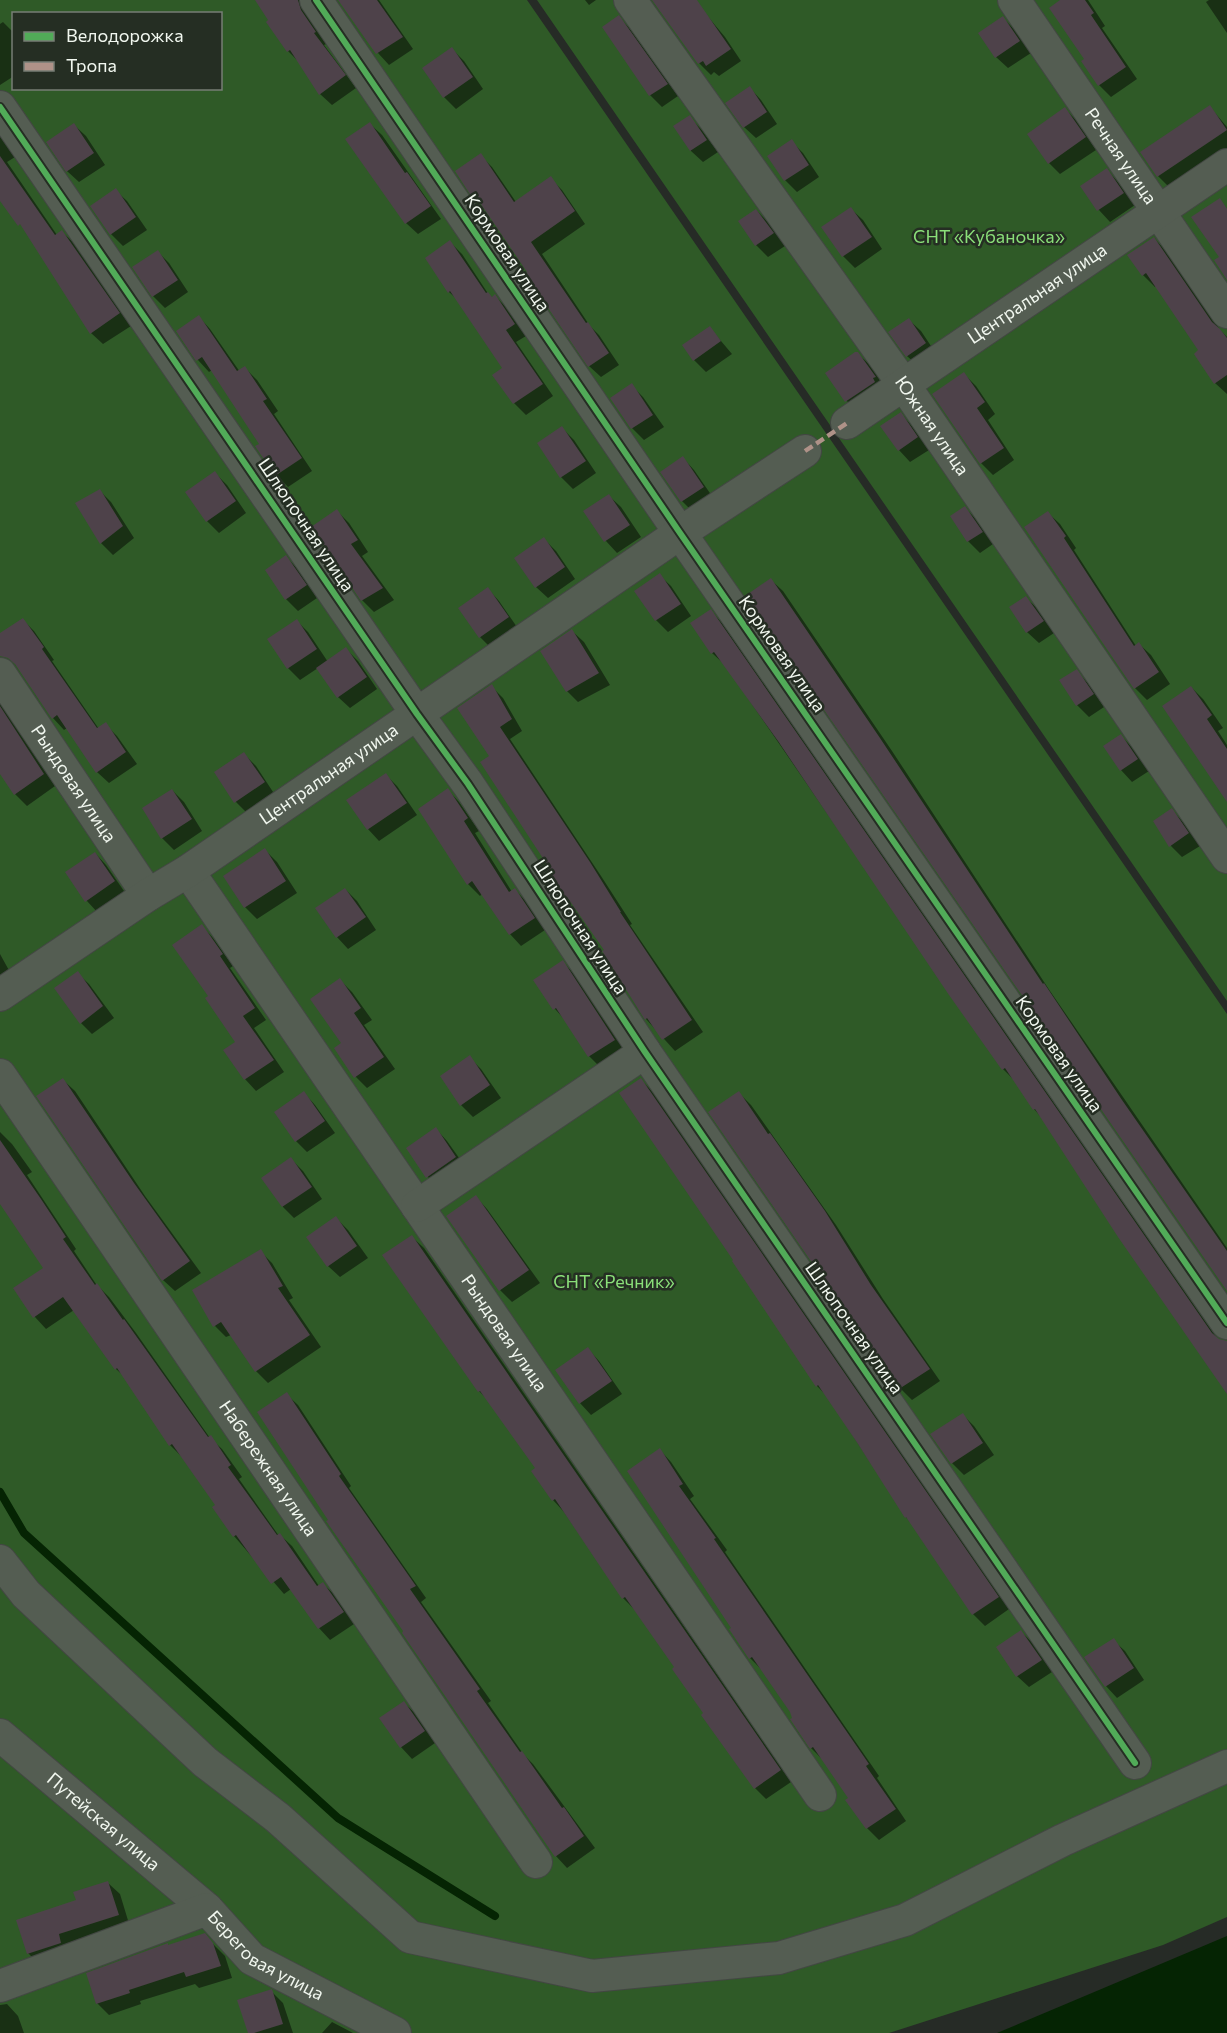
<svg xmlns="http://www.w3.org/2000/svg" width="1227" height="2033" font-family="Commissioner,sans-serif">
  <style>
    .green { fill: #2f5a27; fill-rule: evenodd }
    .water { fill: #052403 }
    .shadow { fill: #0007 }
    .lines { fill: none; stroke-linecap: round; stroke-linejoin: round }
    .stream { stroke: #052403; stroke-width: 8 }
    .building { fill: #4e424a }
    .minor-casing { stroke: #434743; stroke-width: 34 }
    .minor { stroke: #545d52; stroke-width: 32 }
    .quiet { stroke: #af9288; stroke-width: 4.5; stroke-dasharray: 9 4.5; stroke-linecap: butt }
    .cycleway-casing { stroke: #252e23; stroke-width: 10 }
    .cycleway { stroke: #51ab58; stroke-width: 6 }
    .labels { text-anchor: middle; stroke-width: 5; stroke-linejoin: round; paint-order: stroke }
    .street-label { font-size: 18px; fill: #f1f7ef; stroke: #252e23 }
    .park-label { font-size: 18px; fill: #8adf79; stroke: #252e23 }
  </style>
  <rect width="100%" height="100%" fill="#262b26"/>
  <path class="green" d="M0 0H527L1227 1014V1917L1163 1945 889 2033H0ZM14 14H220V88H14Z
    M537 0H1227V1001Z"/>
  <path class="water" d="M1227 1936V2033H997Z"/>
  <path class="shadow" d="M257 0H315L309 14 312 23 326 44 324 45 356 88 332 105 320 94 300 63 288 51Z
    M340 0H379L413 49 389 65 378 53Z
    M585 0H596L589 5Z
    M653 0H694L725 37 741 61 719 76 714 72 711 75 699 63Z
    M1063 0H1088L1105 26 1102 28 1137 79 1111 97 1099 85 1083 62 1087 59Z
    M1209 0H1227V33L1206 2Z
    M619 17 630 29 678 96 662 107 650 95 604 27Z
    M1003 18 1015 30 1031 53 1008 68 996 57Z
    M3 22 14 33V76L0 85V24Z
    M452 49 464 61 483 89 456 109 444 97Z
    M750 88 761 100 777 124 756 138 744 127Z
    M1210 107 1227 127V149L1170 188 1158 176 1142 153Z
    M1065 109 1077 121 1096 150 1060 174 1049 163Z
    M689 117 701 129 718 152 703 162 691 151 675 126Z
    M370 124 382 135 441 219 418 234 406 223Z
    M74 125 86 136 105 165 79 182 67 171Z
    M0 136 15 157 7 162 57 235 62 232 74 243 131 326 103 344 91 333 27 232 0 198Z
    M791 141 803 153 819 177 797 192 785 180 769 156Z
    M480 155 492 167 516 202 550 178 562 190 585 224 542 254 590 326 599 335 619 365 601 377 589 366 529 273 482 204 473 195Z
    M1107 170 1118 182 1135 205 1110 222 1099 210 1082 187Z
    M115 190 127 201 147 230 123 246 111 234 92 206Z
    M851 209 863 220 882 249 855 268 843 256 823 228Z
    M756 210 768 222 785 246 768 257 756 245 740 221Z
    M1154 238 1165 250 1220 330 1227 337V394L1215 383 1200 351 1156 286 1155 287 1143 275 1129 255Z
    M450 242 462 254 489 295 493 298 495 296 507 308 526 336 516 342 553 396 526 415 514 403 494 375 504 368 460 302 449 292Z
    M158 252 169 263 188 292 165 308 153 296Z
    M199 317 210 329 240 372 245 368 257 380 278 411 274 414 312 471 288 487 277 475 257 447 261 444 212 370 209 372 198 360 178 332Z
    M909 320 921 331 937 355 919 367 907 356Z
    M710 328 732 354 706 372 694 360Z
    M858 354 870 365 886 389 858 413 847 401 827 374Z
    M964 374 976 386 995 414 988 420 1014 460 993 475 981 463Z
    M631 385 643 397 664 427 644 440 632 428 612 399Z
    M901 414 912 426 929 450 910 462 899 450Z
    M562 428 574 440 596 473 573 489 561 477 539 444Z
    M683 458 694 470 714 499 694 513 682 501 662 472Z
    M215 473 227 485 246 513 219 533 207 521Z
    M100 491 111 502 134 538 113 555 101 543Z
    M609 496 621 507 641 537 617 553 606 541 586 512Z
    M965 508 977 520 993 544 980 553 968 541Z
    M337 511 349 523 368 552 362 556 394 600 374 612 362 600Z
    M1048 513 1060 524 1076 548 1074 550 1136 646 1139 644 1151 655 1170 684 1147 700 1135 688 1026 528Z
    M544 539 556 551 575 579 548 598 536 587Z
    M286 557 298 569 317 598 298 611 286 599Z
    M659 575 671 586 691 616 668 632 656 620 636 591Z
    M771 580 783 591 892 751 1050 991 1227 1248V1289Z
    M488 589 499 601 519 630 492 649 480 637Z
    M1026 598 1038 609 1054 633 1039 643 1027 632Z
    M711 611 722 623 1219 1341 1227 1342V1393L1041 1117 1034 1109 1014 1080 1003 1069 725 665 712 653 692 624Z
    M23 620 34 631 54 660 52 661 99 729 105 724 117 736 137 764 109 783 97 772 67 728 64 730 53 718 20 669 0 646V635Z
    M297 621 308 632 328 662 346 649 358 661 377 689 350 708 338 697 318 668 300 680 288 668Z
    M572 631 584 642 610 685 578 702 567 691Z
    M1076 671 1088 683 1104 707 1089 717 1077 705 1061 681Z
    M491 686 503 698 522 731 510 739 601 876 632 924 630 925 703 1032 675 1051 646 1019 604 952 606 951 576 907 566 897 491 757Z
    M1191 687 1203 699 1223 728 1218 731 1227 745V800Z
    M0 703 55 786 27 806 15 794 0 772Z
    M1121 736 1132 747 1149 771 1132 782 1121 770Z
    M244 754 256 766 275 795 247 813 236 802Z
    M386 775 397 786 417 815 379 841 368 829Z
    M172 790 184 802 202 831 174 850 162 838Z
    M448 790 459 802 479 831 475 833 512 892 515 890 526 901 545 930 521 946 510 934 482 894 480 896 468 884Z
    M1172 810 1183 822 1200 846 1182 857 1171 846Z
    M265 850 277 862 297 893 257 919 245 907 225 876Z
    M95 853 106 865 126 894 98 913 87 901 67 873Z
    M345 889 357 901 376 930 348 949 337 937Z
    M202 926 213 938 233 966 230 968 266 1020 254 1028 284 1072 256 1091 245 1079 237 1043Z
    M0 954 11 974 0 980Z
    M563 962 574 974 626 1052 601 1068 589 1056 565 1020 555 1009Z
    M77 973 89 984 114 1018 92 1034 81 1023Z
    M340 980 352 992 372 1020 364 1025 395 1069 367 1088 356 1077 343 1043Z
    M469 1057 481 1069 501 1098 473 1117 461 1105Z
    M63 1080 75 1091 145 1196 201 1273 175 1291 163 1280Z
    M641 1080 653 1092 1009 1609 985 1626 973 1614 913 1525 906 1517 827 1396 817 1386 734 1261 735 1260Z
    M304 1093 315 1105 335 1133 307 1152 296 1141Z
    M739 1093 751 1105 836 1225 883 1299 940 1381 912 1400 900 1388Z
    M436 1129 447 1141 467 1169 439 1188 428 1177Z
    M0 1132 12 1144 32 1172 27 1175 76 1249 74 1251 96 1284 109 1297 136 1333 210 1438 222 1449 242 1477 239 1479 279 1536 280 1535 292 1546 319 1586 323 1584 335 1595 354 1624 330 1640 319 1628 291 1589 284 1594 234 1536 217 1506 182 1457 170 1445 125 1377 116 1369 74 1310 46 1329 35 1317 15 1288 45 1268 0 1201Z
    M291 1159 303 1171 322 1199 294 1218 283 1207 263 1178Z
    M476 1197 487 1209 540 1283 512 1302 500 1290Z
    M336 1218 348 1230 368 1258 340 1277 328 1266Z
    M412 1237 424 1248 791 1782 766 1799 755 1788 676 1667 635 1610 623 1598 564 1512 553 1500 537 1469 489 1401 479 1391Z
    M260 1251 272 1263 293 1298 289 1300 321 1347 268 1383 256 1371 231 1335 226 1337 215 1326Z
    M588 1349 599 1361 622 1394 591 1415 580 1403Z
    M286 1394 298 1405 351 1486 349 1488 426 1598 421 1602 491 1701 488 1703 524 1755 533 1764 595 1848 567 1868 556 1856 330 1520Z
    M963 1415 974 1426 994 1455 964 1475 952 1463Z
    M660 1450 671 1462 694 1496 690 1499 727 1550 725 1552 879 1776 877 1778 906 1821 879 1840 867 1828 850 1798 823 1760 811 1748 792 1719 794 1718 792 1712 762 1670 750 1658 733 1628Z
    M1021 1632 1033 1643 1052 1672 1029 1687 1017 1676Z
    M1113 1640 1125 1651 1144 1680 1117 1698 1106 1686Z
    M404 1703 416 1714 435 1743 412 1759 401 1747Z
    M108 1883 120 1894 130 1927 40 1965 28 1953 78 1901Z
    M204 1935 225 1956 232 1978 199 1988 195 1984 140 2001 141 2004 109 2015 97 2003 169 1946Z
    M271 1991 283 2003 293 2033H249Z
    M7 2004 18 2016 24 2033H0V2005Z
    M332 2022 353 2033H322Z"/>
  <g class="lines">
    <path class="stream" d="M0 1492 24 1533 338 1818 495 1916"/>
  </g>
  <path class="building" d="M255 0H298L301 10 316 32 314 33 346 75 319 95 290 50 287 52 266 22 268 20Z
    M338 0H377L403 37 376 54Z
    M652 0H697L731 49 706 66 703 61 698 64Z
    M1060 0H1085L1094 13 1091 15 1126 67 1098 86 1081 61 1084 59 1049 8Z
    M619 15 668 84 649 96 602 27Z
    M1003 16 1020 41 995 58 978 33Z
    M452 47 473 77 443 98 422 68Z
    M750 86 767 112 743 128 725 103Z
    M1210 105 1227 130 1157 177 1140 152Z
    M1065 107 1086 137 1048 164 1027 134Z
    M690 115 707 140 690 151 673 126Z
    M370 122 405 173 407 172 431 206 405 224 345 139Z
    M74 123 94 153 66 172 46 142Z
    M792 139 809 165 784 181 767 156Z
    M481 153 514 202 551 176 575 211 531 242 586 323 588 322 609 353 588 367 525 274 527 272 474 194 471 196 455 171Z
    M0 156 55 235 62 230 120 313 90 334 20 224 18 226 0 201Z
    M1107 168 1124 193 1097 211 1080 186Z
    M116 188 136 217 110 235 90 206Z
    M1220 198 1227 209V280L1214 260 1219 257 1191 217Z
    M851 207 872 237 842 257 821 227Z
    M756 209 774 233 755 246 738 221Z
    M1154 237 1212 322 1220 329 1227 338V375L1214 384 1194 354 1198 350 1146 273 1142 276 1127 255Z
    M450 240 486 293 488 292 492 297 495 294 515 324 506 330 543 384 513 404 492 375 502 368 450 291 448 293 425 258Z
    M158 250 178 280 152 297 132 267Z
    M199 315 237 371 245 366 267 399 263 401 302 458 275 476 255 446 259 444 202 357 196 361 176 331Z
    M909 318 926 343 906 357 888 332Z
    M710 326 721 341 693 361 682 345Z
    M855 352H858L876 377 873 378 875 382 845 402 825 373Z
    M964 372 985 402 977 408 1004 448 980 464 932 394Z
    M632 383 653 415 631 429 610 398Z
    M901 412 918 437 898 451 880 426Z
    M562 426 586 461 560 478 537 443Z
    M683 456 704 487 681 502 660 472Z
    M215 471 236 501 206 522 185 492Z
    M100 489 123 526 100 544 75 503Z
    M609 494 630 525 604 542 583 511Z
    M965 506 983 532 967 542 950 516Z
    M337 509 358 540 351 544 383 588 361 601 311 527Z
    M1048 511 1066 536 1064 538 1134 646 1139 642 1159 672 1134 689 1024 527Z
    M544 537 565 567 535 588 514 558Z
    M286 555 307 585 285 600 265 570Z
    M660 573 681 604 655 621 634 591Z
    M771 578 880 738 1043 984 1044 983 1122 1100 1227 1251V1291L745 596Z
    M488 587 509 617 479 638 458 608Z
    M1026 596 1044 621 1026 633 1009 607Z
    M711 609 1212 1333 1219 1339 1227 1341V1394L1118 1237 1035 1109 1033 1110 1005 1068 1002 1070 949 995 778 741 714 652 711 654 690 623Z
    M23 618 44 647 42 649 97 728 106 722 126 752 96 773 57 715 52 719 15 664 8 658 0 656V633Z
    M297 619 317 649 287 669 267 639Z
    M572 629 599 673 566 692 540 651Z
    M346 647 367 677 337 698 316 668Z
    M1077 669 1094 694 1076 706 1059 680Z
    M492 684 512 719 500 727 590 862 621 912H620L692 1020 662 1040 647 1018 645 1020 602 951 604 950 567 897 565 898 545 868 548 866 480 762 489 756 457 708Z
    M1191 686 1212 715 1207 719 1227 749V802L1162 706Z
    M0 706 44 774 14 795 0 774Z
    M1121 734 1138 759 1120 771 1103 746Z
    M244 752 265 782 234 803 214 772Z
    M386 773 407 803 367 830 346 800Z
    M448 788 468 818 464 821 509 892 515 888 535 918 509 935 472 881 467 885 418 809Z
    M172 789 192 819 161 839 142 808Z
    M1172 808 1189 833 1169 847 1153 821Z
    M265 848 286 881 244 908 223 876Z
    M95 852 115 881 85 902 65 872Z
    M345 888 366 917 336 938 315 908Z
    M202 924 223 954 220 956 255 1008 243 1016 274 1060 244 1080 223 1050 235 1042 205 998 208 996 172 945Z
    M563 960 615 1040 588 1057 556 1008 553 1010 533 980Z
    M78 971 103 1006 80 1024 54 988Z
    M340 978 361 1008 354 1013 384 1057 354 1078 334 1048 341 1043 310 999Z
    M470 1055 490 1085 460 1106 440 1076Z
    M63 1078 134 1183 190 1261 162 1281 36 1096Z
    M641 1078 999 1597 972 1615 906 1517 905 1518 858 1444 818 1385 816 1387 732 1261 733 1260 619 1093Z
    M304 1091 325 1121 295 1142 274 1112Z
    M739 1091 768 1134 770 1133 825 1211 871 1285 930 1369 899 1389 708 1112Z
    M436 1127 456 1157 426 1178 406 1148Z
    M0 1140 41 1199 66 1237 63 1239 95 1285 97 1283 123 1320 124 1319 208 1437 211 1435 231 1465 228 1467 277 1535 280 1533 317 1586 323 1582 344 1612 318 1629 281 1577 271 1584 236 1535 233 1537 212 1507 215 1505 172 1444 169 1446 117 1368 115 1370 63 1297 33 1318 13 1288 43 1268 0 1204Z
    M291 1157 312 1187 282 1207 261 1178Z
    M476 1195 529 1270 499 1291 446 1216Z
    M336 1216 357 1246 327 1267 306 1237Z
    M412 1235 781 1770 754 1789 701 1715 703 1713 672 1669 674 1667 625 1597 622 1599 555 1499 552 1501 531 1471 535 1468 480 1391 478 1392 382 1255Z
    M261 1249 283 1286 278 1288 310 1335 255 1372 221 1322 213 1327 192 1290Z
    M588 1347 612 1381 579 1404 555 1370Z
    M287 1392 341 1474 339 1476 416 1586 410 1589 480 1689 477 1691 520 1752 522 1751 562 1808 564 1807 584 1836 555 1857 402 1633 403 1631 326 1521 328 1520 257 1412Z
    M963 1413 983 1443 951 1464 930 1434Z
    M660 1448 683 1484 679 1486 716 1538 714 1539 869 1764 866 1766 896 1809 866 1829 845 1800 848 1798 813 1747 810 1749 790 1719 792 1718 790 1712 752 1657 749 1659 729 1629 731 1628 627 1471Z
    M1021 1630 1042 1660 1016 1677 996 1647Z
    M1114 1638 1134 1668 1105 1687 1084 1657Z
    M404 1701 425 1731 400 1748 379 1718Z
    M108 1881 119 1915 59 1934 61 1943 27 1954 16 1920 76 1900 73 1892Z
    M205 1933 213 1943 221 1966 186 1977 184 1972 129 1990 130 1993 96 2004 86 1973 168 1943V1945Z
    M272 1989 283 2024 254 2033H248L237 2000Z"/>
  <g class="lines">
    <g class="minor-casing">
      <g id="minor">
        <path d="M316 0 680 533 1227 1323"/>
        <path id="s1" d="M630 0 904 385 1227 857"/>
        <path id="s2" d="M1014 0 1227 312"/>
        <path d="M0 107 417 714 468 784 645 1052 1135 1763"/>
        <path id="s3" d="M847 423 1227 165"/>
        <path id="s4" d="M0 674 148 895"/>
        <path id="s5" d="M188 871 820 1795"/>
        <path id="s6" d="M0 995 148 895 188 871 680 533 805 451"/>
        <path id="s7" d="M0 1075 536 1862"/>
        <path d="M417 1206 645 1052"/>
        <path d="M0 1561 26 1594 205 1762 278 1818 410 1937 592 1976 779 1958 905 1920 1063 1840 1227 1766"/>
        <path id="s8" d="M0 1735 207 1909"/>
        <path id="s9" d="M0 1986 207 1909 252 1959 395 2033"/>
      </g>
    </g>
    <use href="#minor" class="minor"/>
    <path class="quiet" d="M805 451 847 423"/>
    <g class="cycleway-casing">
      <path id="cycleway" d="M316 0 680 533 1227 1323
        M0 107 417 714 468 784 645 1052 1135 1763"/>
    </g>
    <use href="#cycleway" class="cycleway"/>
  </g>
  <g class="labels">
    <g class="street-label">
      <text dy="6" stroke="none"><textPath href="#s2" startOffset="189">Речная улица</textPath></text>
      <text transform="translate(507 253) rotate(56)" y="6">Кормовая улица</text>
      <text dy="6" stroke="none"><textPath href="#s3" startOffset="230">Центральная улица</textPath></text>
      <text dy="6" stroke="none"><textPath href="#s1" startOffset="522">Южная улица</textPath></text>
      <text transform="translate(306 525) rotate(56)" y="6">Шлюпочная улица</text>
      <text transform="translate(782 654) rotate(55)" y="6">Кормовая улица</text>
      <text dy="6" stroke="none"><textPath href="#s6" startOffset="396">Центральная улица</textPath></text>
      <text dy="6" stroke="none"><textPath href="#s4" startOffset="132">Рындовая улица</textPath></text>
      <text transform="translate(580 927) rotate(57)" y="6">Шлюпочная улица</text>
      <text transform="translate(1059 1054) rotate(55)" y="6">Кормовая улица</text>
      <text transform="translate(854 1328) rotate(55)" y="6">Шлюпочная улица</text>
      <text dy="6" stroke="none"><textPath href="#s5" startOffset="560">Рындовая улица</textPath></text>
      <text dy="6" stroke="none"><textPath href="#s7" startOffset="476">Набережная улица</textPath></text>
      <text dy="6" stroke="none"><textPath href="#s8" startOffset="135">Путейская улица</textPath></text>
      <text dy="6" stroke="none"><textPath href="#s9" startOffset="297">Береговая улица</textPath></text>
    </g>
    <g class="park-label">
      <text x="989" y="243">СНТ «Кубаночка»</text>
      <text x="614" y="1288">СНТ «Речник»</text>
    </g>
  </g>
  <rect x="12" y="12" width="210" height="78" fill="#252e23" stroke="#777e75" stroke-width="1.5"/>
  <rect x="24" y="32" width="30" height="9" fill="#51ab58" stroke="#777e75" stroke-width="1.5"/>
  <text x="66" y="42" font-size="18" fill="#f1f7ef">Велодорожка</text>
  <rect x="24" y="62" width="30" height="9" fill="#af9288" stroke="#777e75" stroke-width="1.5"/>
  <text x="66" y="72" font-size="18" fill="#f1f7ef">Тропа</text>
</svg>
